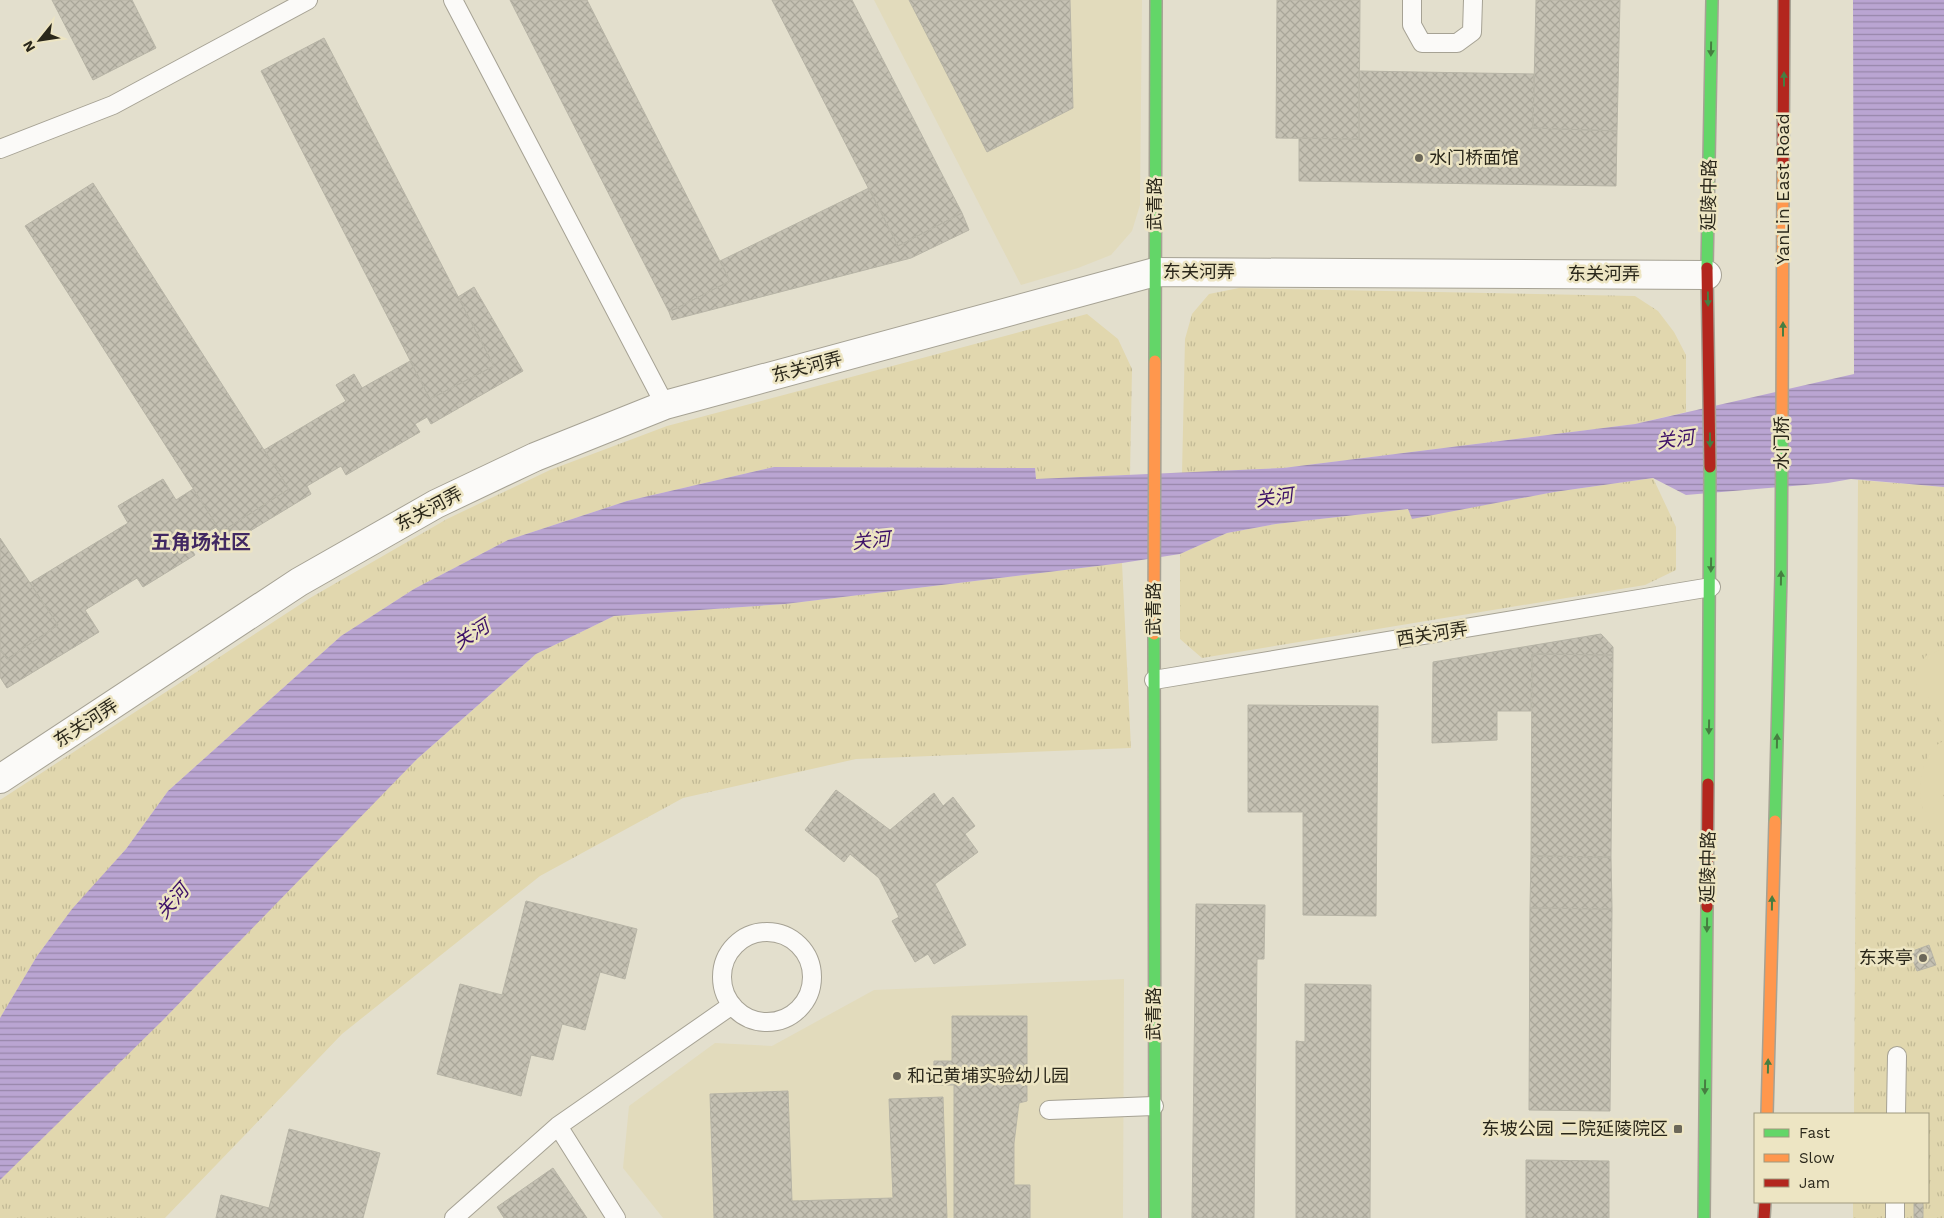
<svg xmlns="http://www.w3.org/2000/svg" width="1944" height="1218" font-family="'Work Sans','Noto Sans SC',sans-serif">
  <style>
    .built { fill: #e2dbbc }
    .park { fill: url(#park-tufts) }
    .garden { fill: #e1d7ae }
    .water { fill: url(#water-rules) }
    .building { fill: url(#building-cross-hatch); stroke: #b7b4a6 }
    .lines { fill: none; stroke-linecap: round; stroke-linejoin: round }
    .lane-casing { stroke: #a6a294; stroke-width: 20 }
    .street-casing { stroke: #a6a294; stroke-width: 30 }
    .fast-casing { stroke: #a6a294; stroke-width: 14 }
    .slow-casing { stroke: #a6a294; stroke-width: 14 }
    .jam-casing { stroke: #a6a294; stroke-width: 14 }
    .lane { stroke: #fbfaf8; stroke-width: 18 }
    .street { stroke: #fbfaf8; stroke-width: 28 }
    .fast { stroke: #63d668; stroke-width: 11 }
    .slow { stroke: #ff974d; stroke-width: 11 }
    .jam { stroke: #b3261e; stroke-width: 11 }
    .oneway { fill: #467e41 }
    .poi-dot { fill: #6b6759; stroke: #ede5c3; stroke-width: 2 }
    .labels { text-anchor: middle; stroke-width: 5; stroke-linejoin: round; paint-order: stroke }
    .poi-label { font-size: 18px; fill: #2a271a; stroke: #ede5c3; text-anchor: start }
    .street-label { font-size: 18px; fill: #2a271a; stroke: #ede5c3 }
    .water-label { font-size: 19px; font-style: italic; fill: #3d1168; stroke: #ede5c3 }
    .quarter-label { font-size: 20px; font-weight: bold; fill: #412862; stroke: #ede5c3 }
  </style>
  <defs>
    <pattern id="park-tufts" width="24" height="20" patternUnits="userSpaceOnUse" patternTransform="scale(1.25)"><rect width="24" height="20" fill="#e1d7ae"/><path d="M3 7l-1-3M5 7V3M7 7l1-3M15 17l-1-3M17 17v-4M19 17l1-3" fill="none" stroke="#c1b995"/></pattern>
    <pattern id="water-rules" width="6" height="5" patternUnits="userSpaceOnUse" patternTransform="scale(1.25)"><rect width="6" height="5" fill="#baa5d2"/><path d="M0 2.5h6" fill="none" stroke="#9786aa"/></pattern>
    <pattern id="building-cross-hatch" width="8" height="8" patternUnits="userSpaceOnUse" patternTransform="scale(1.25)"><rect width="8" height="8" fill="#c5c1b3"/><path d="M0 0l8 8M0 8l8-8" fill="none" stroke="#a9a699"/></pattern>
  </defs>
  <rect width="100%" height="100%" fill="#e3dfcd"/>
  <path class="built" d="M874 0H1142L1140 205 1132 231 1111 255 1078 268 1021 285Z
    M1124 979 1123 1218H663L623 1168 629 1106 715 1043 772 1046 874 990Z"/>
  <path class="park" d="M1239 288 1635 296 1658 311 1674 332 1686 355V412L1635 424 1283 468 1182 473 1185 339 1192 314 1209 294Z
    M1087 314 1118 339 1132 369 1130 475 1036 479 1035 468 774 467 627 501 508 540 414 589 341 636 168 791 126 849 63 921 37 956 0 1018V800L310 598 447 519 550 470 667 426Z
    M1653 478 1676 527V570L1645 585 1202 658 1180 639V554L1227 533 1276 524 1408 509 1412 518 1554 492Z
    M1858 480 1944 487V1218H1853V1202H1928V1114H1854Z
    M1122 563 1131 748 856 759 683 798 540 876 342 1034 165 1218H0V1180L417 759 536 654 614 616 785 604Z"/>
  <path class="garden" d="M1944 649V725L1936 714 1929 698 1916 684V667L1927 655Z
    M1944 741V794L1932 810 1924 812C1915 792 1921 750 1944 741Z
    M1944 801V829L1936 833 1928 820Z"/>
  <path class="water" d="M1853 0H1944V487L1851 479 1828 483 1686 495 1653 478 1554 492 1412 519 1408 509 1276 524 1227 533 1180 554 1122 563 785 604 614 616 536 654 417 759 163 1020 0 1180V1018L37 956 72 909 126 849 168 791 341 636 414 589 508 540 627 501 774 467 1035 468 1036 479 1283 468 1635 424 1854 374Z"/>
  <path class="building" d="M52 0H132L156 48 93 80Z
    M510 0H587L730 281 669 312Z
    M772 0H852L962 213 898 246Z
    M909 0H1070L1073 108 987 152Z
    M1277 0H1360L1359 139 1276 138Z
    M1536 0H1620L1617 131 1533 128Z
    M324 38 494 366 430 399 261 71Z
    M1359 71 1534 74 1533 128 1617 131 1616 186 1299 181V138L1359 139Z
    M93 183 289 489 221 532 25 226Z
    M869 188 898 246 962 213 969 230 911 258 672 320 669 312 730 281 720 261Z
    M474 287 523 371 431 424 427 417 415 424 420 432 346 475 341 466 307 486 311 494 227 545 216 527 188 544 195 555 143 587 137 578 85 610 99 632 7 688 0 677V649L7 659 58 625 30 583 128 523 118 506 163 479 176 500 193 489 221 532 289 489 264 450 346 401 336 385 354 374 362 388 410 361 430 399 494 366 458 297Z
    M0 538 58 625 7 659 0 649Z
    M1601 634 1613 647V655L1532 654 1531 711H1497V740L1432 743 1433 662Z
    M1532 654 1613 655 1611 857 1531 856Z
    M1248 705 1378 706 1376 916 1303 915V812H1248Z
    M836 790 890 830 934 793 943 806 953 797 975 826 965 834 978 852 935 884 966 945 934 964 928 954 915 962 892 921 899 917 879 878 850 854 844 862 805 830Z
    M1531 856 1611 857 1612 909 1530 908Z
    M526 901 637 929 625 979 600 972 585 1030 562 1024 553 1060 531 1055 521 1096 437 1074 460 984 502 995Z
    M1196 904 1265 905 1264 959H1257L1254 1218H1192Z
    M1530 908 1612 909 1610 1111 1529 1110Z
    M1929 945 1936 965 1917 971 1910 952Z
    M1305 984 1371 985 1370 1218H1296V1041L1305 1042Z
    M952 1016H1027V1101L1019 1103 1014 1143V1185H1030V1218H954V1085H933L934 1061H952Z
    M788 1091 792 1201 893 1198 889 1099 943 1097 947 1218H714L710 1094Z
    M289 1129 380 1153 363 1218H216L221 1195 269 1208Z
    M1526 1160 1609 1161V1218H1526Z
    M553 1168 587 1218H504L497 1207Z
    M1914 1202H1923V1218H1914Z"/>
  <g class="lines">
    <g class="lane-casing">
      <path id="lane" d="M453 0 665 405
        M1412 0V25L1422 43H1457L1472 32 1473 0
        M0 149 113 105 308 0
        M1154 680 1711 587
        M722 977a45 45 0 1 1 90 0a45 45 0 1 1-90 0Z
        M1049 1110 1154 1106
        M1896 1114 1897 1056
        M558 1126 616 1218
        M454 1218 558 1126 732 1005
        M1895 1218V1202"/>
    </g>
    <g class="street-casing">
      <path id="street" d="M0 779 299 582 436 504 535 457 665 405 1155 272 1707 275"/>
    </g>
    <g class="fast-casing">
      <path id="fast" d="M1707 268 1712 0
        M1155 361 1156 0
        M1154 634 1155 1218
        M1708 784 1710 467
        M1775 821 1781 575 1782 422
        M1704 1218 1707 907"/>
    </g>
    <g class="slow-casing">
      <path id="slow" d="M1782 422 1783 169
        M1154 634 1155 361
        M1767 1114 1775 821"/>
    </g>
    <g class="jam-casing">
      <path id="jam" d="M1783 169 1784 0
        M1707 268 1710 467
        M1707 907 1708 784
        M1764 1218 1765 1202"/>
    </g>
    <use href="#lane" class="lane"/>
    <use href="#street" class="street"/>
    <use href="#fast" class="fast"/>
    <use href="#slow" class="slow"/>
    <use href="#jam" class="jam"/>
  </g>
  <defs><path id="oneway-solid" d="M-6-.8H1V-3.2L6.5 0L1 3.2V.8H-6Z" transform="scale(1.25)"/></defs>
  <g class="oneway">
    <use href="#oneway-solid" transform="translate(1711 49) rotate(91)"/>
    <use href="#oneway-solid" transform="translate(1784 79) rotate(-90)"/>
    <use href="#oneway-solid" transform="translate(1708 299) rotate(89)"/>
    <use href="#oneway-solid" transform="translate(1783 329) rotate(-90)"/>
    <use href="#oneway-solid" transform="translate(1710 440) rotate(89)"/>
    <use href="#oneway-solid" transform="translate(1711 565) rotate(91)"/>
    <use href="#oneway-solid" transform="translate(1781 578) rotate(-89)"/>
    <use href="#oneway-solid" transform="translate(1709 727) rotate(91)"/>
    <use href="#oneway-solid" transform="translate(1777 741) rotate(-89)"/>
    <use href="#oneway-solid" transform="translate(1772 903) rotate(-89)"/>
    <use href="#oneway-solid" transform="translate(1707 925) rotate(91)"/>
    <use href="#oneway-solid" transform="translate(1768 1066) rotate(-89)"/>
    <use href="#oneway-solid" transform="translate(1705 1087) rotate(91)"/>
  </g>
  <g class="poi-dot">
    <circle cx="1419" cy="158" r="5"/>
    <circle cx="1923" cy="958" r="5"/>
    <circle cx="897" cy="1076" r="5"/>
    <rect x="1673" y="1124" width="10" height="10" rx="2.5"/>
  </g>
  <g class="labels">
    <g class="poi-label">
      <text x="1429" y="164">水门桥面馆</text>
      <text x="1913" y="964" text-anchor="end">东来亭</text>
      <text x="907" y="1082">和记黄埔实验幼儿园</text>
      <text x="1668" y="1135" text-anchor="end">东坡公园 二院延陵院区</text>
    </g>
    <g class="street-label">
      <text transform="translate(1783 189) rotate(-90)" y="6">YanLin East Road</text>
      <text transform="translate(1709 195) rotate(-89)" y="6">延陵中路</text>
      <text transform="translate(1155 204) rotate(-90)" y="6">武青路</text>
      <text x="1199" y="278">东关河弄</text>
      <text x="1604" y="280">东关河弄</text>
      <text transform="translate(807 367) rotate(-15)" y="6">东关河弄</text>
      <text transform="translate(1782 443) rotate(-90)" y="6">水门桥</text>
      <text transform="translate(429 509) rotate(-28)" y="6">东关河弄</text>
      <text transform="translate(1154 609) rotate(-90)" y="6">武青路</text>
      <text transform="translate(1432 634) rotate(-9)" y="6">西关河弄</text>
      <text transform="translate(86 723) rotate(-33)" y="6">东关河弄</text>
      <text transform="translate(1708 867) rotate(-89)" y="6">延陵中路</text>
      <text transform="translate(1154 1014) rotate(-90)" y="6">武青路</text>
    </g>
    <g class="water-label">
      <text transform="translate(1675 439) rotate(-8)" y="7">关河</text>
      <text transform="translate(1274 497) rotate(-8)" y="7">关河</text>
      <text transform="translate(871 540) rotate(-6)" y="7">关河</text>
      <text transform="translate(471 634) rotate(-32)" y="7">关河</text>
      <text transform="translate(172 901) rotate(-49)" y="7">关河</text>
    </g>
    <g class="quarter-label">
      <text x="201" y="549">五角场社区</text>
    </g>
  </g>
  <rect x="1754" y="1113" width="175" height="90" fill="#ede5c3" stroke="#9f997f"/>
  <rect x="1764" y="1129" width="25" height="8" fill="#63d668" stroke="#9f997f"/>
  <text x="1799" y="1138" font-size="15" fill="#2a271a">Fast</text>
  <rect x="1764" y="1154" width="25" height="8" fill="#ff974d" stroke="#9f997f"/>
  <text x="1799" y="1163" font-size="15" fill="#2a271a">Slow</text>
  <rect x="1764" y="1179" width="25" height="8" fill="#b3261e" stroke="#9f997f"/>
  <text x="1799" y="1188" font-size="15" fill="#2a271a">Jam</text>
  <g transform="translate(40 40) rotate(240)" stroke="#ede5c3" stroke-width="4" paint-order="stroke">
  <path d="M0-4L9 19L0 12L-9 19Z" fill="#2a271a"/>
  <text y="-8" font-size="14" font-weight="bold" text-anchor="middle" fill="#2a271a">N</text>
  </g>
</svg>
